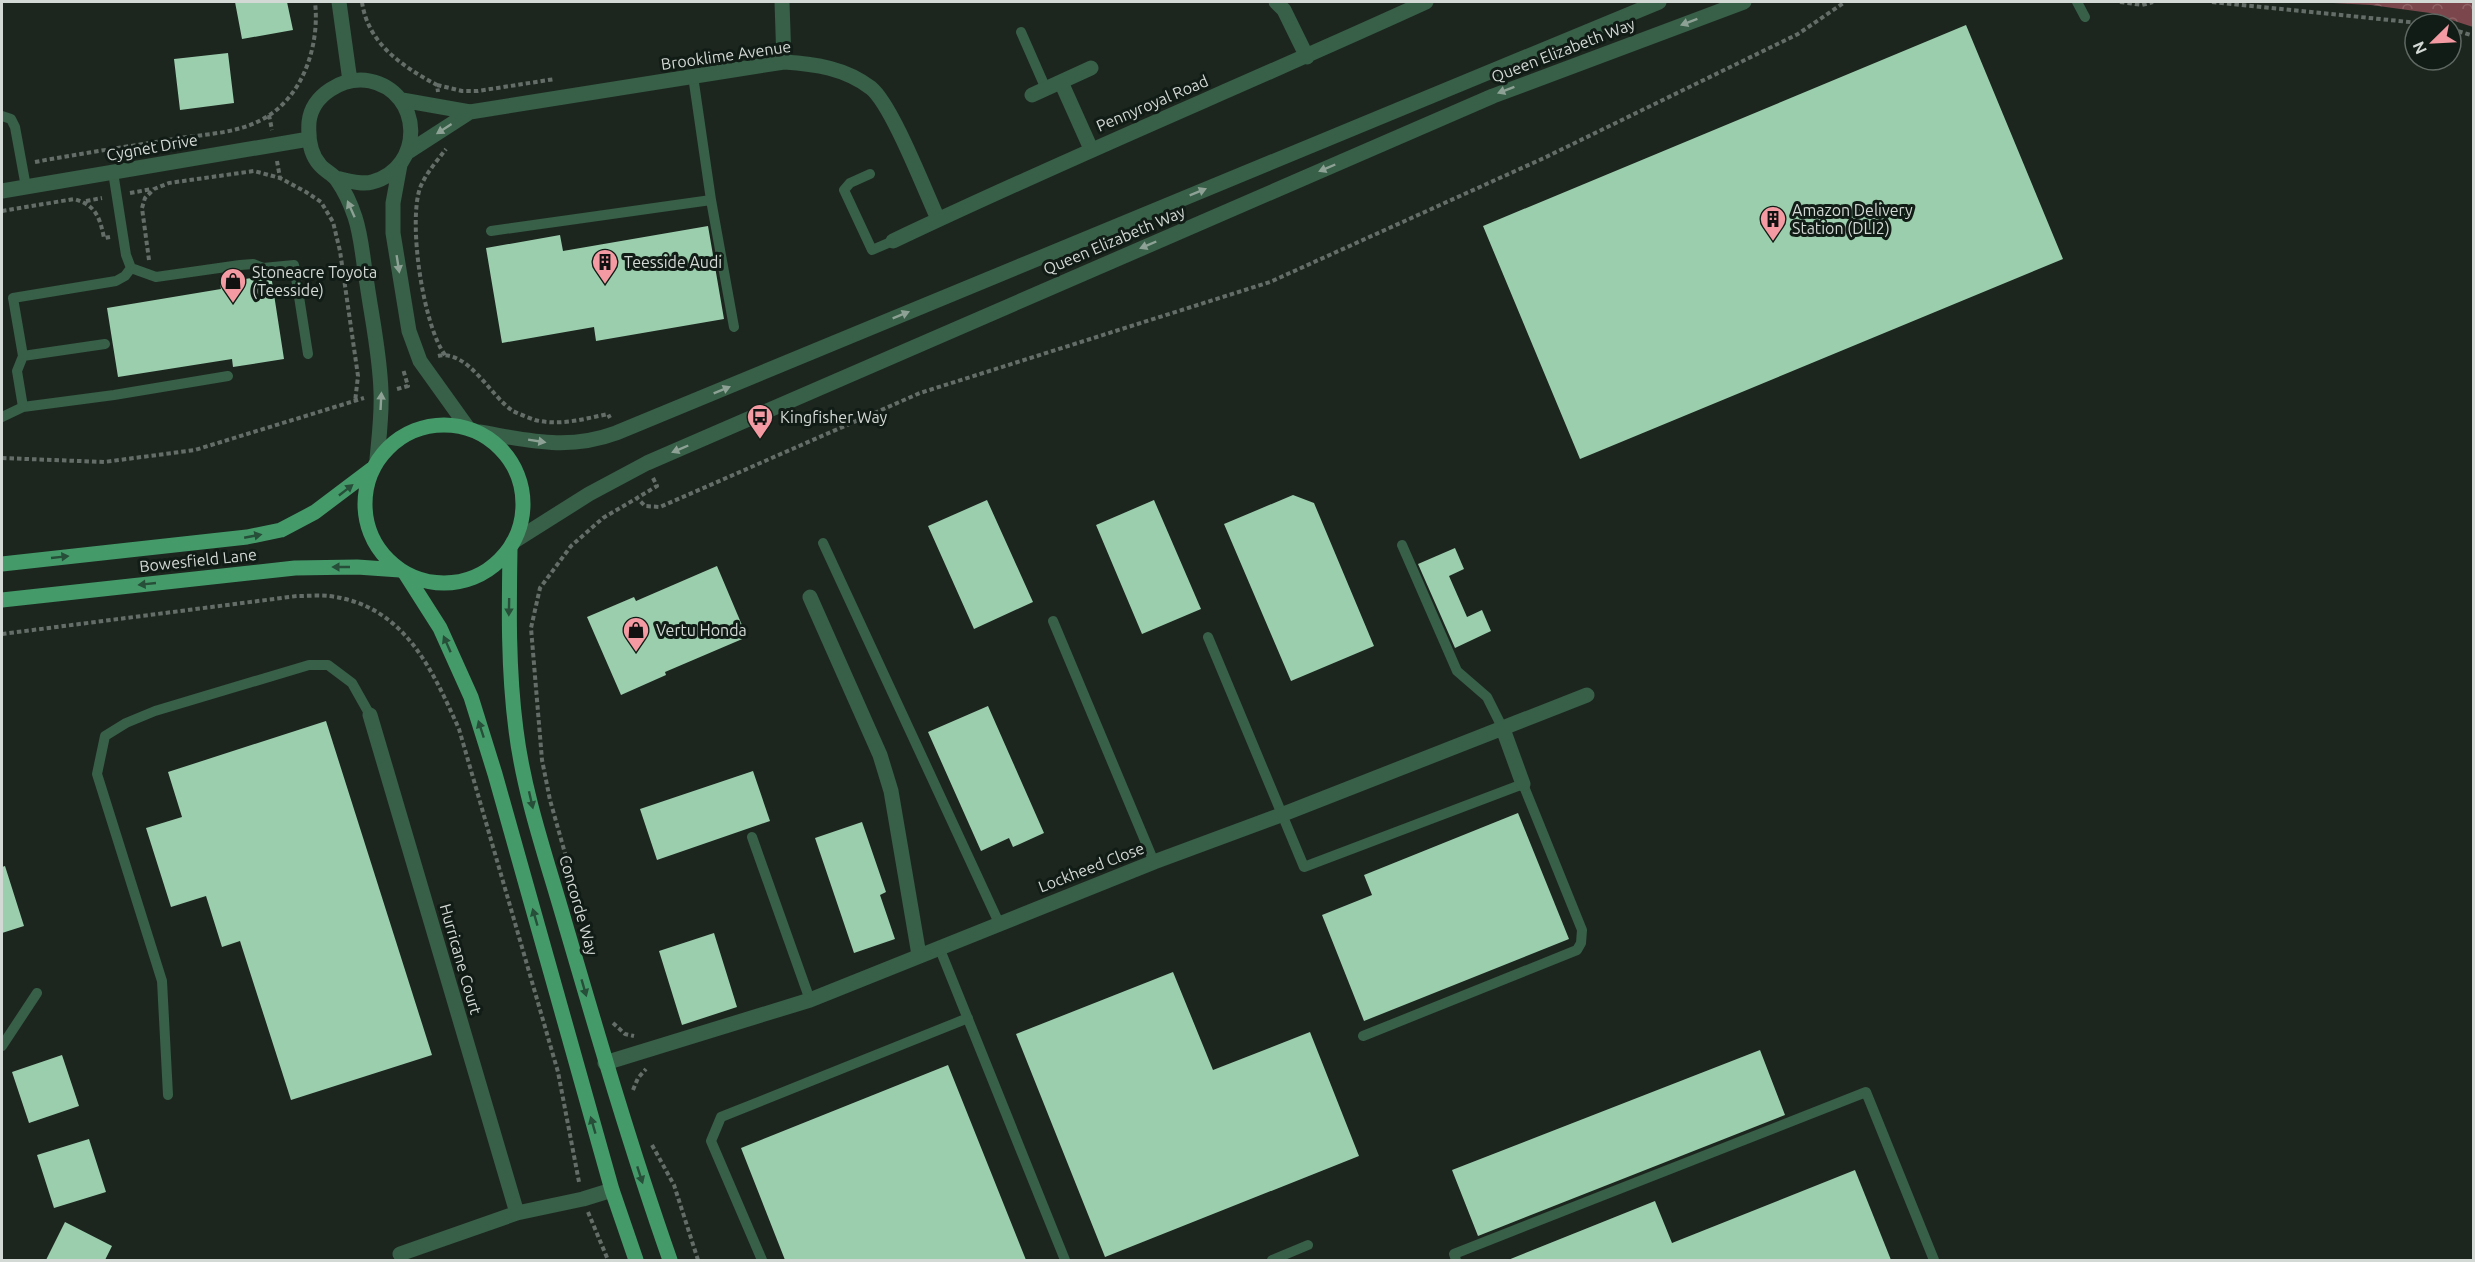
<svg xmlns="http://www.w3.org/2000/svg" width="2475" height="1262" font-family="Ubuntu,sans-serif">
  <style>
    .forest { fill: url(#forest-crowns) }
    .building { fill: #9bcead }
    .lines { fill: none; stroke-linecap: round; stroke-linejoin: round }
    .path { stroke: #646d67; stroke-width: 4; stroke-dasharray: 4.5 3; stroke-linecap: butt }
    .service { stroke: #385f47; stroke-width: 10 }
    .minor { stroke: #385f47; stroke-width: 15 }
    .tertiary { stroke: #385f47; stroke-width: 15 }
    .primary { stroke: #459a6a; stroke-width: 15 }
    .oneway { fill: #8da295 }
    .oneway2 { fill: #264e38 }
    .labels { text-anchor: middle; stroke-width: 6; stroke-linejoin: round; paint-order: stroke }
    .street-label { font-size: 16px; fill: #d3d9d5; stroke: #121c16 }
    .poi-label { font-size: 16px; fill: #d3d9d5; stroke: #121c16; text-anchor: start }
  </style>
  <defs>
    <pattern id="forest-crowns" width="20" height="18" patternUnits="userSpaceOnUse" patternTransform="scale(1.5)"><rect width="20" height="18" fill="#7b474c"/><path d="M2 6a3 3 0 1 1 6 0M12 15a3 3 0 1 1 6 0" fill="none" stroke="#8d6165"/></pattern>
  </defs>
  <rect width="100%" height="100%" fill="#1c261f"/>
  <path class="forest" d="M2314 2H2473V27L2430 13 2371 5Z"/>
  <path class="building" d="M235 2H287L293 30 242 39Z
    M1966 25 2063 259 1580 459 1483 226Z
    M228 53 234 103 180 110 174 59Z
    M708 226 724 319 596 341 594 327 502 343 486 248 560 235 563 251Z
    M271 275 284 359 233 367 232 359 118 377 107 308 221 289 220 283Z
    M1293 495 1314 503 1374 646 1291 681 1224 524Z
    M987 500 1033 602 974 629 928 526Z
    M1154 500 1201 609 1142 634 1096 525Z
    M1455 548 1464 569 1449 576 1467 617 1482 610 1491 631 1455 648 1418 564Z
    M717 566 747 637 665 672 666 675 621 695 587 617 634 597 636 601Z
    M988 706 1044 833 1013 847 1009 838 981 851 928 732Z
    M326 721 432 1055 291 1100 240 941 222 947 206 896 171 907 146 828 182 817 168 772Z
    M753 771 770 821 657 860 640 809Z
    M1518 813 1569 939 1364 1021 1322 915 1372 895 1364 875Z
    M862 822 886 892 880 895 895 939 854 953 815 838Z
    M5 866 24 926 2 933V867Z
    M714 933 737 1007 682 1025 659 951Z
    M1173 972 1213 1070 1310 1032 1359 1156 1105 1257 1016 1034Z
    M1760 1050 1785 1115 1478 1236 1452 1170Z
    M62 1055 79 1106 29 1123 12 1072Z
    M948 1065 1026 1260H785L741 1148Z
    M89 1139 106 1192 54 1208 37 1155Z
    M1855 1170 1891 1260H1508L1655 1201 1672 1243Z
    M65 1222 112 1246 105 1260H46Z"/>
  <g class="lines">
    <path class="path" d="M362 2C368 44 402 66 437 85L438 92
      M2120 2 2142 5 2153 2
      M2212 2 2429 24
      M2451 29 2474 36
      M437 85 462 91H478L555 79
      M269 115 272 130
      M277 161 280 178
      M35 162C83 153 132 146 180 138 207 134 237 133 261 120 303 99 320 45 315 2
      M130 193 152 189
      M86 201 102 198
      M2 211 74 199C96 205 100 218 104 238L110 237
      M149 260 142 208 145 198 154 189 169 183 254 171 280 178 306 192 321 202 333 222 340 251 358 376 355 402
      M445 355C423 325 408 223 420 188 426 173 437 161 446 149
      M438 356C468 349 491 397 513 411 519 414 529 418 535 420 560 426 584 419 608 414L610 418
      M397 389 408 386 403 369
      M2 458 104 462 195 450 364 398
      M653 478 657 486 637 498 645 506 660 507 920 393 1270 282 1544 158 1798 34 1845 2
      M2 634 297 596C307 596 319 595 329 596 404 605 432 669 459 729L558 1072 579 1182
      M570 871 550 800 542 760 531 628 540 588 571 546 603 518 637 498
      M613 1023 625 1034 634 1036
      M633 1090 638 1078 646 1069
      M652 1145 674 1185 698 1260
      M588 1212 608 1260"/>
    <path class="service" d="M2077 2 2085 17
      M1021 32 1046 89
      M693 76 711 200 734 327
      M2 116 11 119 15 127 26 187
      M113 172 126 255 131 268 125 276 116 281 13 298 23 356 17 371 23 407 114 395 228 376
      M870 174 850 183 844 190 872 250 893 241
      M491 231 711 200
      M131 268 156 277 240 265 253 264 263 268 294 265 308 354
      M23 356 105 344
      M2 417 23 407
      M823 543 999 923
      M1402 545 1457 671 1487 697 1503 729
      M1053 621 1154 862
      M1208 637 1304 867 1523 784 1582 930 1581 943 1577 950 1363 1036
      M752 837 810 1000
      M939 947 1065 1260
      M2 1046 37 993
      M168 1095 162 981 97 774 105 736 126 723 155 711 309 665H328L352 683 370 715
      M762 1260 711 1141 721 1117 968 1018
      M1272 1260 1308 1245
      M1456 1260 1454 1254 1866 1092 1934 1260"/>
    <path class="minor" d="M339 2 350 81
      M782 2 784 62
      M1276 2 1284 10 1307 57
      M1061 82 1091 149
      M1032 95 1091 68
      M402 100 470 112 408 152
      M470 112 784 62C815 64 845 68 871 88 892 105 925 191 938 219
      M400 165 393 203V233L409 331 420 361 468 428
      M336 178C346 180 362 185 372 182 425 168 423 92 370 81 343 76 312 95 309 122 308 137 310 154 320 165 325 171 333 174 337 180 344 190 351 205 355 217 362 238 363 262 367 284 372 319 380 355 381 392 382 414 379 437 377 459
      M2 191 309 139
      M893 241C1069 157 1249 83 1426 2
      M810 597 880 755 891 791 919 955
      M370 715 517 1213
      M1503 729 1523 784
      M605 1063 810 1000 1154 862 1281 815 1587 695
      M400 1254 517 1213 583 1199 612 1190"/>
    <path class="tertiary" d="M479 432C528 440 567 451 616 433L1659 2
      M513 542 589 494 647 463 1493 96 1744 2"/>
    <path class="primary" d="M365 504a79 79 0 1 1 158 0a79 79 0 1 1-158 0Z
      M510 549C509 609 508 669 516 730 524 795 547 860 565 923 598 1036 631 1149 670 1260
      M2 564 247 537 281 530 315 512 372 469
      M405 573 440 628 471 697 495 774 612 1190 636 1260
      M2 600 295 568 357 567 400 570"/>
  </g>
  <defs><path id="oneway-solid" d="M-6-.8H1V-3.2L6.5 0L1 3.2V.8H-6Z" transform="scale(1.5)"/></defs>
  <g class="oneway">
    <use href="#oneway-solid" transform="translate(1689 22) rotate(159)"/>
    <use href="#oneway-solid" transform="translate(1506 90) rotate(159)"/>
    <use href="#oneway-solid" transform="translate(444 129) rotate(147)"/>
    <use href="#oneway-solid" transform="translate(1327 168) rotate(157)"/>
    <use href="#oneway-solid" transform="translate(1198 192) rotate(-22)"/>
    <use href="#oneway-solid" transform="translate(351 209) rotate(-114)"/>
    <use href="#oneway-solid" transform="translate(1148 245) rotate(157)"/>
    <use href="#oneway-solid" transform="translate(398 264) rotate(81)"/>
    <use href="#oneway-solid" transform="translate(901 315) rotate(-22)"/>
    <use href="#oneway-solid" transform="translate(722 390) rotate(-22)"/>
    <use href="#oneway-solid" transform="translate(381 401) rotate(-87)"/>
    <use href="#oneway-solid" transform="translate(537 441) rotate(9)"/>
    <use href="#oneway-solid" transform="translate(680 449) rotate(157)"/>
  </g>
  <g class="oneway2">
    <use href="#oneway-solid" transform="translate(346 490) rotate(-38)"/>
    <use href="#oneway-solid" transform="translate(253 536) rotate(-11)"/>
    <use href="#oneway-solid" transform="translate(60 557) rotate(-6)"/>
    <use href="#oneway-solid" transform="translate(341 567) rotate(180)"/>
    <use href="#oneway-solid" transform="translate(147 584) rotate(174)"/>
    <use href="#oneway-solid" transform="translate(509 607) rotate(91)"/>
    <use href="#oneway-solid" transform="translate(447 644) rotate(-114)"/>
    <use href="#oneway-solid" transform="translate(481 729) rotate(-108)"/>
    <use href="#oneway-solid" transform="translate(531 800) rotate(77)"/>
    <use href="#oneway-solid" transform="translate(535 917) rotate(-106)"/>
    <use href="#oneway-solid" transform="translate(584 988) rotate(74)"/>
    <use href="#oneway-solid" transform="translate(593 1125) rotate(-106)"/>
    <use href="#oneway-solid" transform="translate(640 1175) rotate(72)"/>
  </g>
  <defs>
    <g id="building-pin" transform="scale(1.35)"><path d="M0 17L-7.5 6A9.5 9.5 0 1 1 7.5 6Z" fill="#f49aa2" stroke="#121c16"/><path d="M-4-6H4V6H1V3H-1V6H-4ZM-2.5-4.3h1.7v1.8h-1.7ZM.8-4.3h1.7v1.8H.8ZM-2.5-1h1.7V.8h-1.7ZM.8-1h1.7V.8H.8Z" fill="#111"/></g>
    <g id="shop-pin" transform="scale(1.35)"><path d="M0 17L-7.5 6A9.5 9.5 0 1 1 7.5 6Z" fill="#f49aa2" stroke="#121c16"/><path d="M-5-2.5h2.3a2.7 3.5 0 0 1 5.4 0H5L5.5 6h-11ZM-1.5-2.5h3a1.5 2.3 0 0 0-3 0Z" fill="#111"/></g>
    <g id="bus-pin" transform="scale(1.35)"><path d="M0 17L-7.5 6A9.5 9.5 0 1 1 7.5 6Z" fill="#f49aa2" stroke="#121c16"/><path d="M-5-6H5V4H4V6H2V4H-2V6H-4V4H-5ZM-3.5-4V0h7V-4ZM-3.5 1.2v1.5H-2V1.2ZM2 1.2v1.5H3.5V1.2Z" fill="#111"/></g>
  </defs>
  <g fill-rule="evenodd">
    <use href="#building-pin" x="1773" y="219"/>
    <use href="#building-pin" x="605" y="262"/>
    <use href="#shop-pin" x="233" y="281"/>
    <use href="#bus-pin" x="760" y="417"/>
    <use href="#shop-pin" x="636" y="630"/>
  </g>
  <g class="labels">
    <g class="street-label">
      <text transform="translate(1563 50) rotate(-21)" y="6">Queen Elizabeth Way</text>
      <text transform="translate(726 55) rotate(-8)" y="6">Brooklime Avenue</text>
      <text transform="translate(1152 103) rotate(-23)" y="6">Pennyroyal Road</text>
      <text transform="translate(152 147) rotate(-10)" y="6">Cygnet Drive</text>
      <text transform="translate(1114 240) rotate(-23)" y="6">Queen Elizabeth Way</text>
      <text transform="translate(198 560) rotate(-6)" y="6">Bowesfield Lane</text>
      <text transform="translate(1091 867) rotate(-21)" y="6">Lockheed Close</text>
      <text transform="translate(579 905) rotate(74)" y="6">Concorde Way</text>
      <text transform="translate(461 959) rotate(74)" y="6">Hurricane Court</text>
    </g>
    <g class="poi-label">
      <text x="1792" y="216">Amazon Delivery<tspan x="1792" dy="18">Station (DLI2)</tspan></text>
      <text x="624" y="268">Teesside Audi</text>
      <text x="252" y="278">Stoneacre Toyota<tspan x="252" dy="18">(Teesside)</tspan></text>
      <text x="780" y="423">Kingfisher Way</text>
      <text x="656" y="636">Vertu Honda</text>
    </g>
  </g>
  <rect width="2475" height="1262" fill="none" stroke="#d3d9d5" stroke-width="6"/>
  <g transform="translate(2433 42) rotate(246)"><circle r="28" fill="#121c16" stroke="#5f6862" stroke-width="1.5"/>
  <path d="M0-4.5L10 22L0 15L-10 22Z" fill="#f49aa2"/>
  <text y="-9" font-size="16" font-weight="bold" text-anchor="middle" fill="#d3d9d5">N</text>
  </g>
</svg>
